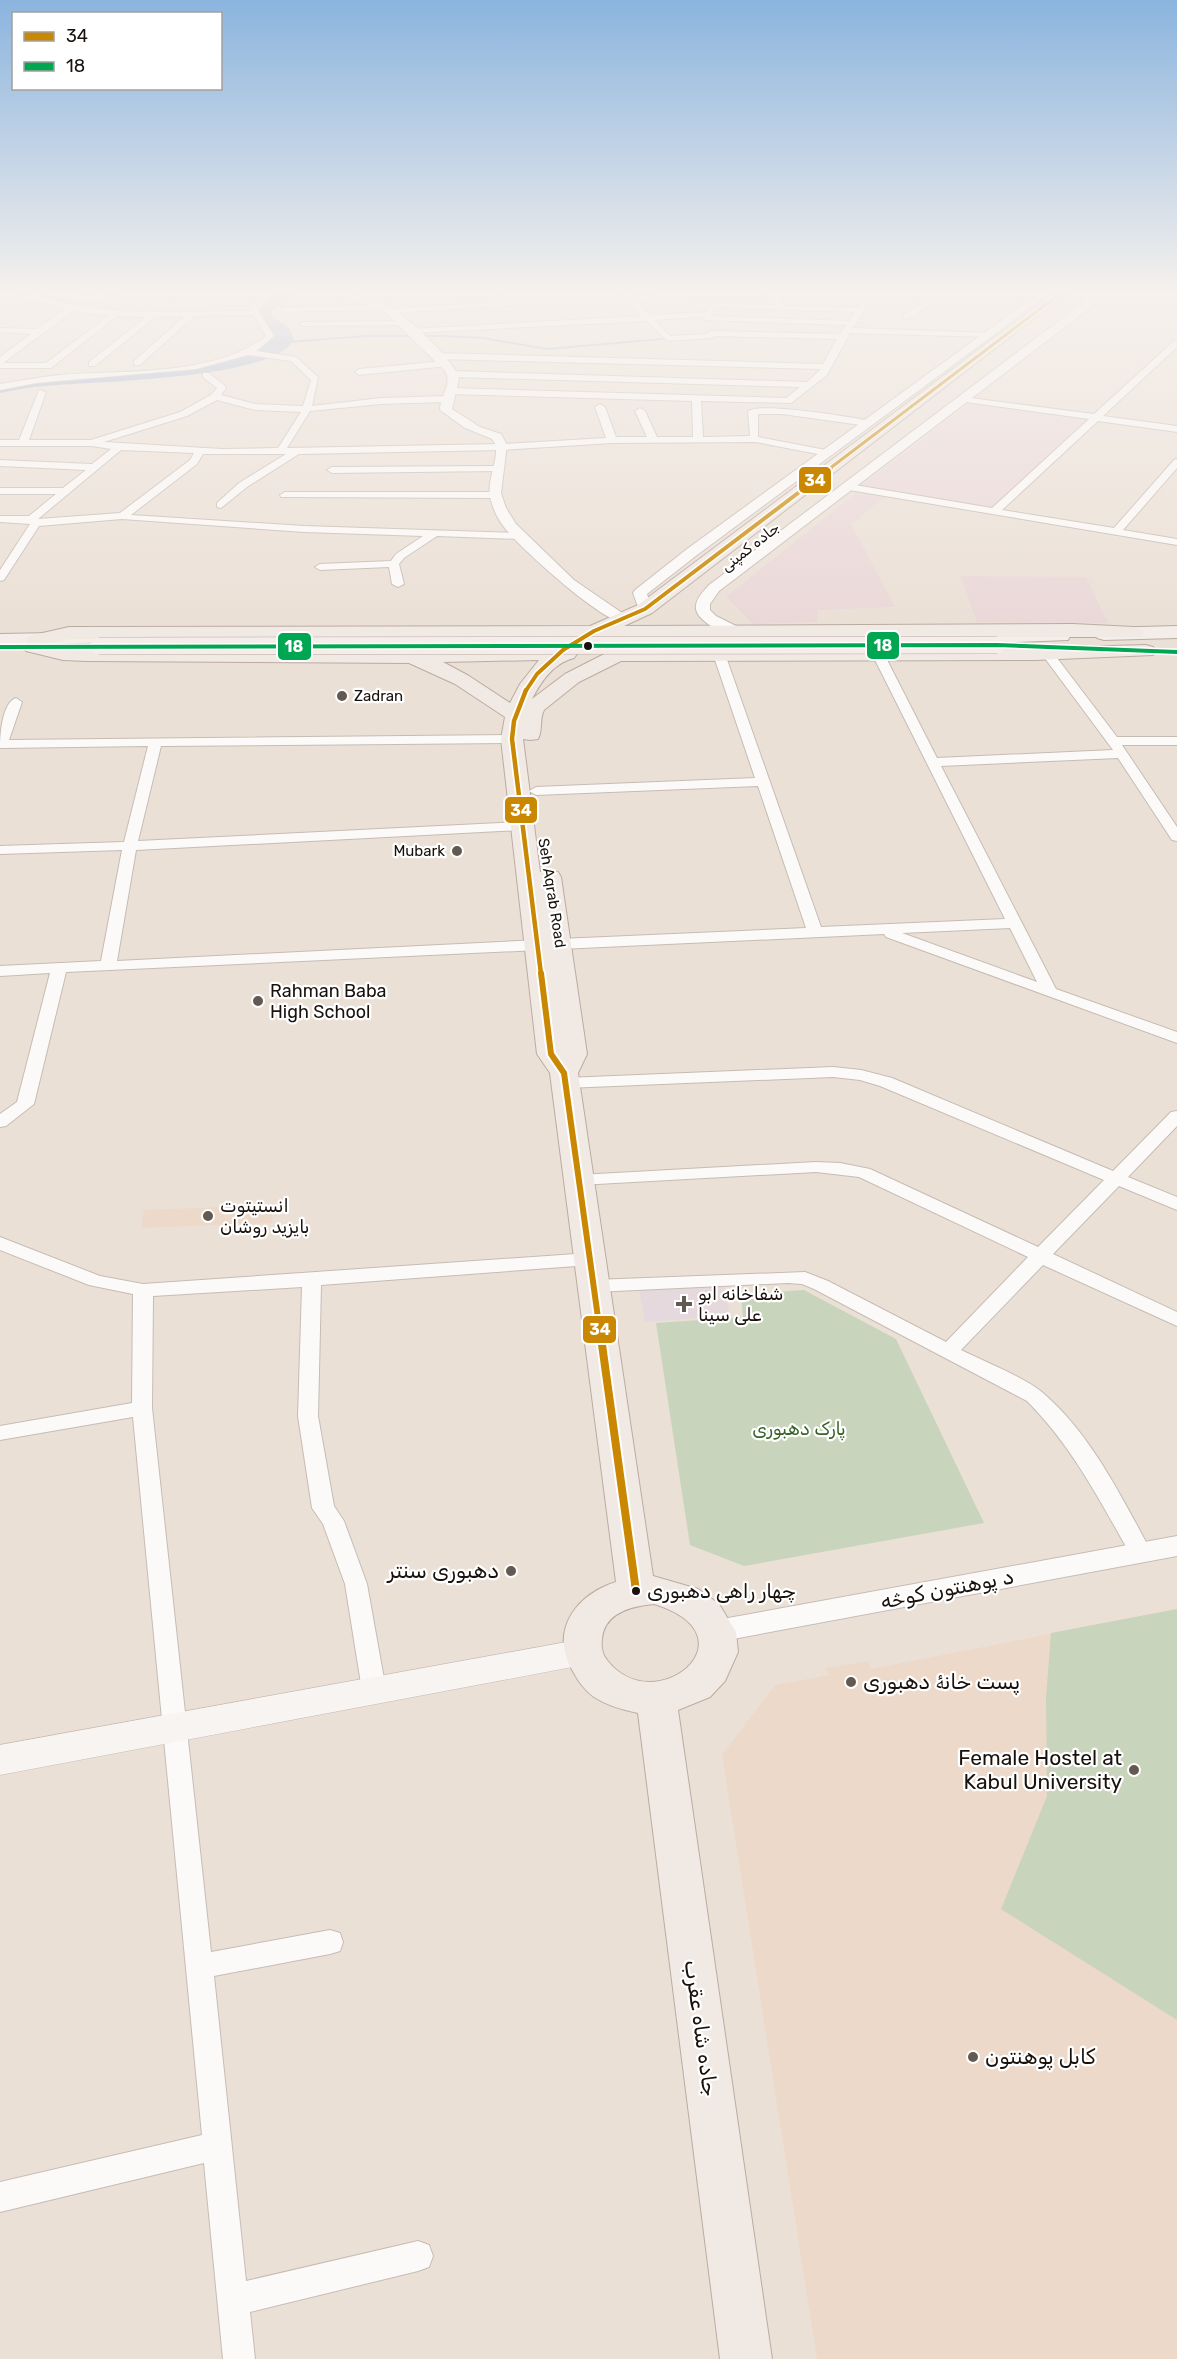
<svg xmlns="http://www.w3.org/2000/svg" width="1177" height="2359" font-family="Rubik,'Noto Naskh Arabic',sans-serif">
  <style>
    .commercial { fill: #ead8d8 }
    .built { fill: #edd9c9 }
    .medical { fill: #e6d9de }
    .green { fill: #c9d4bc }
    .water { fill: #9fb3d0 }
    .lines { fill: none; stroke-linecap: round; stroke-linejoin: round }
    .stream { stroke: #9fb3d0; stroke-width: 2 }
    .minor-casing { stroke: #c5bcb4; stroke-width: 2 }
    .tertiary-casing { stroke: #c5bcb4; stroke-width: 2 }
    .secondary-casing { stroke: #c5bcb4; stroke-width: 1 }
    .primary-casing { stroke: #bbaca2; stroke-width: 2 }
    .trunk-casing { stroke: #bbaca2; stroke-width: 2 }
    .minor { fill: #fcfaf9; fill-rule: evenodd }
    .tertiary { fill: #fcfaf9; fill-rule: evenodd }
    .secondary { fill: #f8f4f1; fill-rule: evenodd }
    .primary { fill: #f4ede9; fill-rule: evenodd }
    .trunk { fill: #f1e9e4; fill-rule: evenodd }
    .primary-bridge-casing { stroke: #bbaca2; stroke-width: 18; stroke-linecap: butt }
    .primary-bridge { stroke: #f4ede9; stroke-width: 17 }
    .bus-1-far4-casing { stroke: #fff; stroke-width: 5 }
    .bus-1-far3-casing { stroke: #fff; stroke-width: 7 }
    .bus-1-far2-casing { stroke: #fff; stroke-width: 8 }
    .bus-1-far1-casing { stroke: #fff; stroke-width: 10 }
    .bus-1-casing { stroke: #fff; stroke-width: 12 }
    .bus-2-casing { stroke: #fff; stroke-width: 7 }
    .bus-1-far4 { stroke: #ca8802; stroke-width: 3 }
    .bus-1-far3 { stroke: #ca8802; stroke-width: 4 }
    .bus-1-far2 { stroke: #ca8802; stroke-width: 4.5 }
    .bus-1-far1 { stroke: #ca8802; stroke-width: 6 }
    .bus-1 { stroke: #ca8802; stroke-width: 8 }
    .bus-2 { stroke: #00a651; stroke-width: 4 }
    .bus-dot { fill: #18110c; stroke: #fff; stroke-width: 2 }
    .poi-dot { fill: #625953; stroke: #fff; stroke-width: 2 }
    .labels { text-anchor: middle; stroke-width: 4.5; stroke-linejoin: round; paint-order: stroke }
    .far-street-label { font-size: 15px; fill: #18110c; stroke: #fff }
    .far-poi-label { font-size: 15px; fill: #18110c; stroke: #fff; text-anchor: start }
    .poi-label { font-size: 18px; fill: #18110c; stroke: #fff; text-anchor: start }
    .park-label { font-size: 18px; fill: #356325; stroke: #fff }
    .near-bus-label { font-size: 20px; fill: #18110c; stroke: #fff; text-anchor: start }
    .near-poi-label { font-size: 21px; fill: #18110c; stroke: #fff; text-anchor: end }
    .near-street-label { font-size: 21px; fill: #18110c; stroke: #fff }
    .line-badge { stroke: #fff; stroke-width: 2 }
    .badge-label { font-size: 16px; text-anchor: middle; font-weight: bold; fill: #fff }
  </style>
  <rect width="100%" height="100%" fill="#ebe0d6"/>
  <path class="commercial" d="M972 402 1090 419 992 507 859 487Z
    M857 492 886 496 851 524 895 607 818 610 817 622 753 624 726 597Z
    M960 576 1086 577 1108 623 977 622Z"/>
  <path class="built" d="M274 1205 272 1223 141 1228 144 1210Z
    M1177 1609V2359H817L722 1755 775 1685 829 1675 826 1668 868 1661 871 1669Z"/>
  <path class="medical" d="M723 1286 730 1316 645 1322 639 1291Z"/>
  <path class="green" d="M804 1290 896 1339 984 1523 744 1566 690 1545 656 1323 743 1317 741 1294Z
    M1177 1609V2020L1001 1909 1047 1796 1046 1698 1051 1633Z"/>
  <path class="water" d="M273 293H293L272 311V316L290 329 294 340C271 380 94 381 46 386 30 387 15 390 0 393V388L28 383 203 368 254 352 273 336 257 314V309Z"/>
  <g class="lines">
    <path class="stream" d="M38 293 73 305
      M290 342 364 336H444L483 338 547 349 662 339"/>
    <g class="minor-casing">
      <path id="minor" d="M32 293H40L41 297C110 318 179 310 250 311L263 293H271L258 311 274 336 256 351 296 357 318 377 312 406 381 398 446 396 450 399 446 402 381 404 310 411 287 448 502 444 606 438 595 407 600 404 605 407 616 437H647L635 411 640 408 645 411 657 437H693L692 401 451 394 447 391 451 388 786 398 800 387 453 377 449 374 453 371 807 382 821 369 438 359 434 356 438 353 823 364 837 339 715 336 711 338 668 341 646 321 412 333 408 331 412 329 642 316 622 293H630L632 296 691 293 711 294 707 296 636 300 650 315 705 312 713 303 774 305V293H782V306L858 308 867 293H875L853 328 990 333 994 335 990 337 850 333 827 375 791 403 701 401 703 437 750 436 748 411C762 402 851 417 871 421L873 423 868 426 782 414H758V437L831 451V455L828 456 756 442 612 443 502 450 299 454 247 487 221 508 217 507V503L239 483 286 454H203L197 464 131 515 304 526 520 533 525 536 520 539 437 536 404 558 399 564 404 584 398 587 392 584 389 567 320 570 315 567 320 564 391 561 396 554 423 536 304 532 122 519 39 526 4 580 0 581V570L30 524 0 522V516H29L56 494H0V488H63L86 470 0 466V460L92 464 111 449 92 446H0V440H19L39 390 46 392 29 440H91L180 412 211 395 217 388 203 377V373H209L225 386 226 388 221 395 255 404 303 406 311 380 291 361 248 355 196 369 36 383 0 390V384C20 381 39 377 60 375 122 370 215 377 266 336L253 315 194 316 140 365H134V361L185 316 155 317 95 366H89V362L146 317 117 316 51 368H0V357L31 334 0 332V328L37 329 65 309 36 300 0 301V297L33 296ZM715 307 855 312 849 321 710 316ZM73 311 108 316 46 363H3ZM702 317 705 320 846 325 840 334 711 331 707 334 670 336 654 320ZM217 400 255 410 301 412 278 448 222 449 104 442 187 416ZM121 450 194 453 190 460 120 513 38 519Z
        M71 293H79L78 296 184 293 173 297 73 301 69 299Z
        M501 293H510L526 303 522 305 390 313 386 311 390 309 513 301Z
        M938 293H946L910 318H904V314Z
        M386 305H389V309L283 312 279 310 283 308Z
        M406 321 410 323 409 325 303 326 299 324 303 322Z
        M1174 341H1177V347L1103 416 1177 426V432L1098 421 1002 510 1114 528 1174 460 1177 459V468L1123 530 1177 539V545L849 490 844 487 849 484 992 508 1089 419 966 402 962 399 963 397 1094 414Z
        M445 361 448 362V366L359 375 355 372 359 369Z
        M496 466 501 469 499 471 332 473 327 470 332 467Z
        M285 492H495L500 495 495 498 281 497 280 495Z
        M1047 649 1051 650 1117 737H1177V745H1122L1177 827V841L1172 840 1118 758 941 766 1056 989 1177 1032V1043L886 937 884 934 560 949 552 944 560 939 806 928 758 786 536 795 529 791 536 787 755 778 713 654 719 650 725 654 821 927 1005 919 872 654 878 650 884 654 937 758 1113 750 1041 653ZM1010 928 1037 982 902 933Z
        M16 698 22 702 9 740 512 735 518 739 512 743 161 746 138 841 522 822 529 826 522 830 136 850 117 961 538 940 546 945 538 950 66 972 34 1104 6 1126 0 1127V1114L17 1102 50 973 0 976V966L101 961 122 850 0 854V846L124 842 148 746 0 748C0 735 2 703 16 698Z
        M833 1067 861 1070 892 1078 1113 1171 1171 1112 1177 1111V1126L1128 1177 1177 1197V1210L1119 1186 1053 1254 1177 1312V1326L1043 1265 961 1350C983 1361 1026 1378 1043 1393 1091 1434 1122 1498 1152 1553L1149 1559 1141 1561 1133 1559C1101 1503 1073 1447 1027 1401L814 1289 802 1284 788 1283 594 1292 587 1290 584 1286 587 1282 594 1280 805 1272 828 1281 946 1342 1028 1257 859 1177 816 1172 579 1185 573 1184 570 1180 573 1176 579 1175 816 1162 840 1163 870 1169 1038 1247 1104 1180 880 1086 860 1080 833 1077 566 1088 558 1083 566 1078Z
        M0 1237 100 1276 143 1284 590 1253 597 1255 599 1259 597 1263 590 1265 321 1285 318 1416 334 1506 344 1521 367 1584 386 1690 382 1697 374 1700 366 1697 362 1690 345 1584 323 1524 312 1508 298 1416 302 1287 153 1296 152 1408 211 1952 330 1930 340 1933 343 1942 340 1951 330 1954 214 1976 246 2281 418 2241 429 2245 433 2256 429 2267 418 2271 250 2312 255 2359H223L204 2163 0 2212V2182L202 2135 133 1417 0 1440V1426L132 1403 133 1294 89 1285 0 1250Z"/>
    </g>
    <g class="tertiary-casing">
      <path id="tertiary" d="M338 293C349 292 378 299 388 305 405 315 455 360 459 379L452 409 480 427 501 434 507 445 501 493 506 508 516 524 574 580 628 617 630 620 628 623C608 628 523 550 508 532 501 524 495 514 492 504 484 483 498 465 496 445L492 439 465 428 440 410C440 395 453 385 445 371L385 312C371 302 351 305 338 293Z
        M1039 293H1050L697 555 647 594 652 609 645 613 640 612 633 593 635 590 687 549Z
        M1096 293H1106L1090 308 719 591 710 604V610L716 616 740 628 742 631 740 634C728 637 693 621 696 605 697 597 704 591 709 585Z
        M1177 1536V1556L717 1642 707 1639 702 1631 707 1623 717 1620Z"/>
    </g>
    <g class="secondary-casing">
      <path id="secondary" d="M583 1639 595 1643 600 1652 595 1661 583 1665 0 1775V1745Z"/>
    </g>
    <g class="primary-casing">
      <path id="primary" d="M1177 626V638L1104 640 1097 638 1095 634 1097 630 1104 628Z
        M1061 630 1068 632 1070 636 1068 640 994 643 987 641 985 637 987 633 994 631Z
        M106 632 113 634 115 638 113 642 0 646V634Z"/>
    </g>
    <g class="trunk-casing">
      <path id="trunk" d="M1054 293H1067L652 613 624 626 1073 624 1134 627 1141 629 1144 633 1141 637H654L640 649 1036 648 1146 645 1153 647 1156 651 1153 655 1036 660 621 661 579 682 544 710C539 720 543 730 538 739L530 740 523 739 540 872 549 870 558 872 561 877 587 1054 578 1073 653 1576 698 1589 719 1604 736 1632 738 1652 725 1681 710 1697 678 1710 772 2359H720L638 1713C623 1710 606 1705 594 1697 583 1689 577 1679 571 1668 550 1628 578 1594 616 1582L550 1073 537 1054 501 739 505 717 455 684 409 663 86 661 63 660 26 651 23 647 28 642 26 640 29 636 69 627 590 626 638 605ZM569 637 553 648 411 651 86 649 63 648 45 644 69 639ZM597 637H630L618 647 565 674 532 699C542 680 554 663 574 658L577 654 575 651ZM539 660 520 684 510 703 469 676 443 662ZM654 1604C758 1636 655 1722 607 1660 602 1654 601 1646 602 1639 604 1612 633 1606 654 1604Z"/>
    </g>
    <use href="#minor" class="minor"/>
    <use href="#tertiary" class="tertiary"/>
    <use href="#secondary" class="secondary"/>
    <use href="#primary" class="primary"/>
    <use href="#trunk" class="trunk"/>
    <g class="primary-bridge-casing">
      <path id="primary-bridge" d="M99 646 997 645"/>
    </g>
    <use href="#primary-bridge" class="primary-bridge"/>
    <g class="bus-1-far4-casing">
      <path id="bus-1-far4" d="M829 469 1061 293"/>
    </g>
    <g class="bus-1-far3-casing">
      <path id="bus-1-far3" d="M525 692 537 674 563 650 594 631 645 609 831 468"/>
    </g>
    <g class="bus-1-far2-casing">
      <path id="bus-1-far2" d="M526 690 514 721 512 739 541 974"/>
    </g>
    <g class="bus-1-far1-casing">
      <path id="bus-1-far1" d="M541 973 551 1054 564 1073 600 1332"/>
    </g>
    <g class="bus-1-casing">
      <path id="bus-1" d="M600 1330 636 1591"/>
    </g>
    <g class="bus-2-casing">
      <path id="bus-2" d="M0 647 997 645 1177 652"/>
    </g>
    <use href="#bus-1-far4" class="bus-1-far4"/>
    <use href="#bus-1-far3" class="bus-1-far3"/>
    <use href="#bus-1-far2" class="bus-1-far2"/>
    <use href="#bus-1-far1" class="bus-1-far1"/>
    <use href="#bus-1" class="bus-1"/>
    <use href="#bus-2" class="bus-2"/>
  </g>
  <linearGradient id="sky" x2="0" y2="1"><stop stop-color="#8bb4de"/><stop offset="0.47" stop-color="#f6f1ed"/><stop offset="1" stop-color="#f6f1ed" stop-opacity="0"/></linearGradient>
  <rect width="1177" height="623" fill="url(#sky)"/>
  <g class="bus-dot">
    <circle cx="588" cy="646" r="5"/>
    <circle cx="636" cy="1591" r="5"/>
  </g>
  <g class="poi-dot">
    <circle cx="342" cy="696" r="6"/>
    <circle cx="457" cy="851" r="6"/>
    <circle cx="258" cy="1001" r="6"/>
    <circle cx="208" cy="1216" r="6"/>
    <path d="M681 1295h6v6h6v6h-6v6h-6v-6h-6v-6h6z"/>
    <circle cx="511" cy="1571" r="6"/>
    <circle cx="851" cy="1682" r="6"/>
    <circle cx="1134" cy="1770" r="6"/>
    <circle cx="973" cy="2057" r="6"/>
  </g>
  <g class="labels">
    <g class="far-street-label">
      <text transform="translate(750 547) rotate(-38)" y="5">جاده کمپنی</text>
      <text transform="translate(552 893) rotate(81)" y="5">Seh Aqrab Road</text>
    </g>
    <g class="far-poi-label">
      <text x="354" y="701">Zadran</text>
      <text x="445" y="856" text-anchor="end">Mubark</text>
    </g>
    <g class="poi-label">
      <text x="270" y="997">Rahman Baba<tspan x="270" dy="21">High School</tspan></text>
      <text x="220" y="1212">انستیتوت<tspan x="220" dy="21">بایزید روشان</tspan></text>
      <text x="698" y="1300">شفاخانه ابو<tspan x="698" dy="21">علی سینا</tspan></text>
    </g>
    <g class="park-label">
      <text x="799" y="1435">پارک دهبوری</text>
    </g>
    <g class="near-bus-label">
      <text x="647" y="1598">چهار راهی دهبوری</text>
    </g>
    <g class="near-poi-label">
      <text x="499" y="1578">دهبوری سنتر</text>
      <text x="863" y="1689" text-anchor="start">پست خانۀ دهبوری</text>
      <text x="1122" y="1765">Female Hostel at<tspan x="1122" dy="24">Kabul University</tspan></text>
      <text x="985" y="2064" text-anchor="start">کابل پوهنتون</text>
    </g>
    <g class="near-street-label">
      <text transform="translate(947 1589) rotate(-11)" y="7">د پوهنتون کوڅه</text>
      <text transform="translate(701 2028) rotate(82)" y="7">جاده شاه عقرب</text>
    </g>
  </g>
  <g class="line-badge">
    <rect x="798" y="466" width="34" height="28" rx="6" fill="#ca8802"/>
    <rect x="866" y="631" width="34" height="29" rx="6" fill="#00a651"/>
    <rect x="277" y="632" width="35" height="29" rx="6" fill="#00a651"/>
    <rect x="504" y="796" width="34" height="28" rx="6" fill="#ca8802"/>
    <rect x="582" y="1315" width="35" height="29" rx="6" fill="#ca8802"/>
  </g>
  <g class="badge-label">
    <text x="815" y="486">34</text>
    <text x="883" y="651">18</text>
    <text x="294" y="652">18</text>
    <text x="521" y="816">34</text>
    <text x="600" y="1335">34</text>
  </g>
  <rect x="12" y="12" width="210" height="78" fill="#ffffff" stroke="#a3a09e" stroke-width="1.5"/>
  <rect x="24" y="32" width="30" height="9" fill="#ca8802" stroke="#a3a09e" stroke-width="1.5"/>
  <text x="66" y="42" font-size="18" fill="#18110c">34</text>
  <rect x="24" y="62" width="30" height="9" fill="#00a651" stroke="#a3a09e" stroke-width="1.5"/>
  <text x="66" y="72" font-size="18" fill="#18110c">18</text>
</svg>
